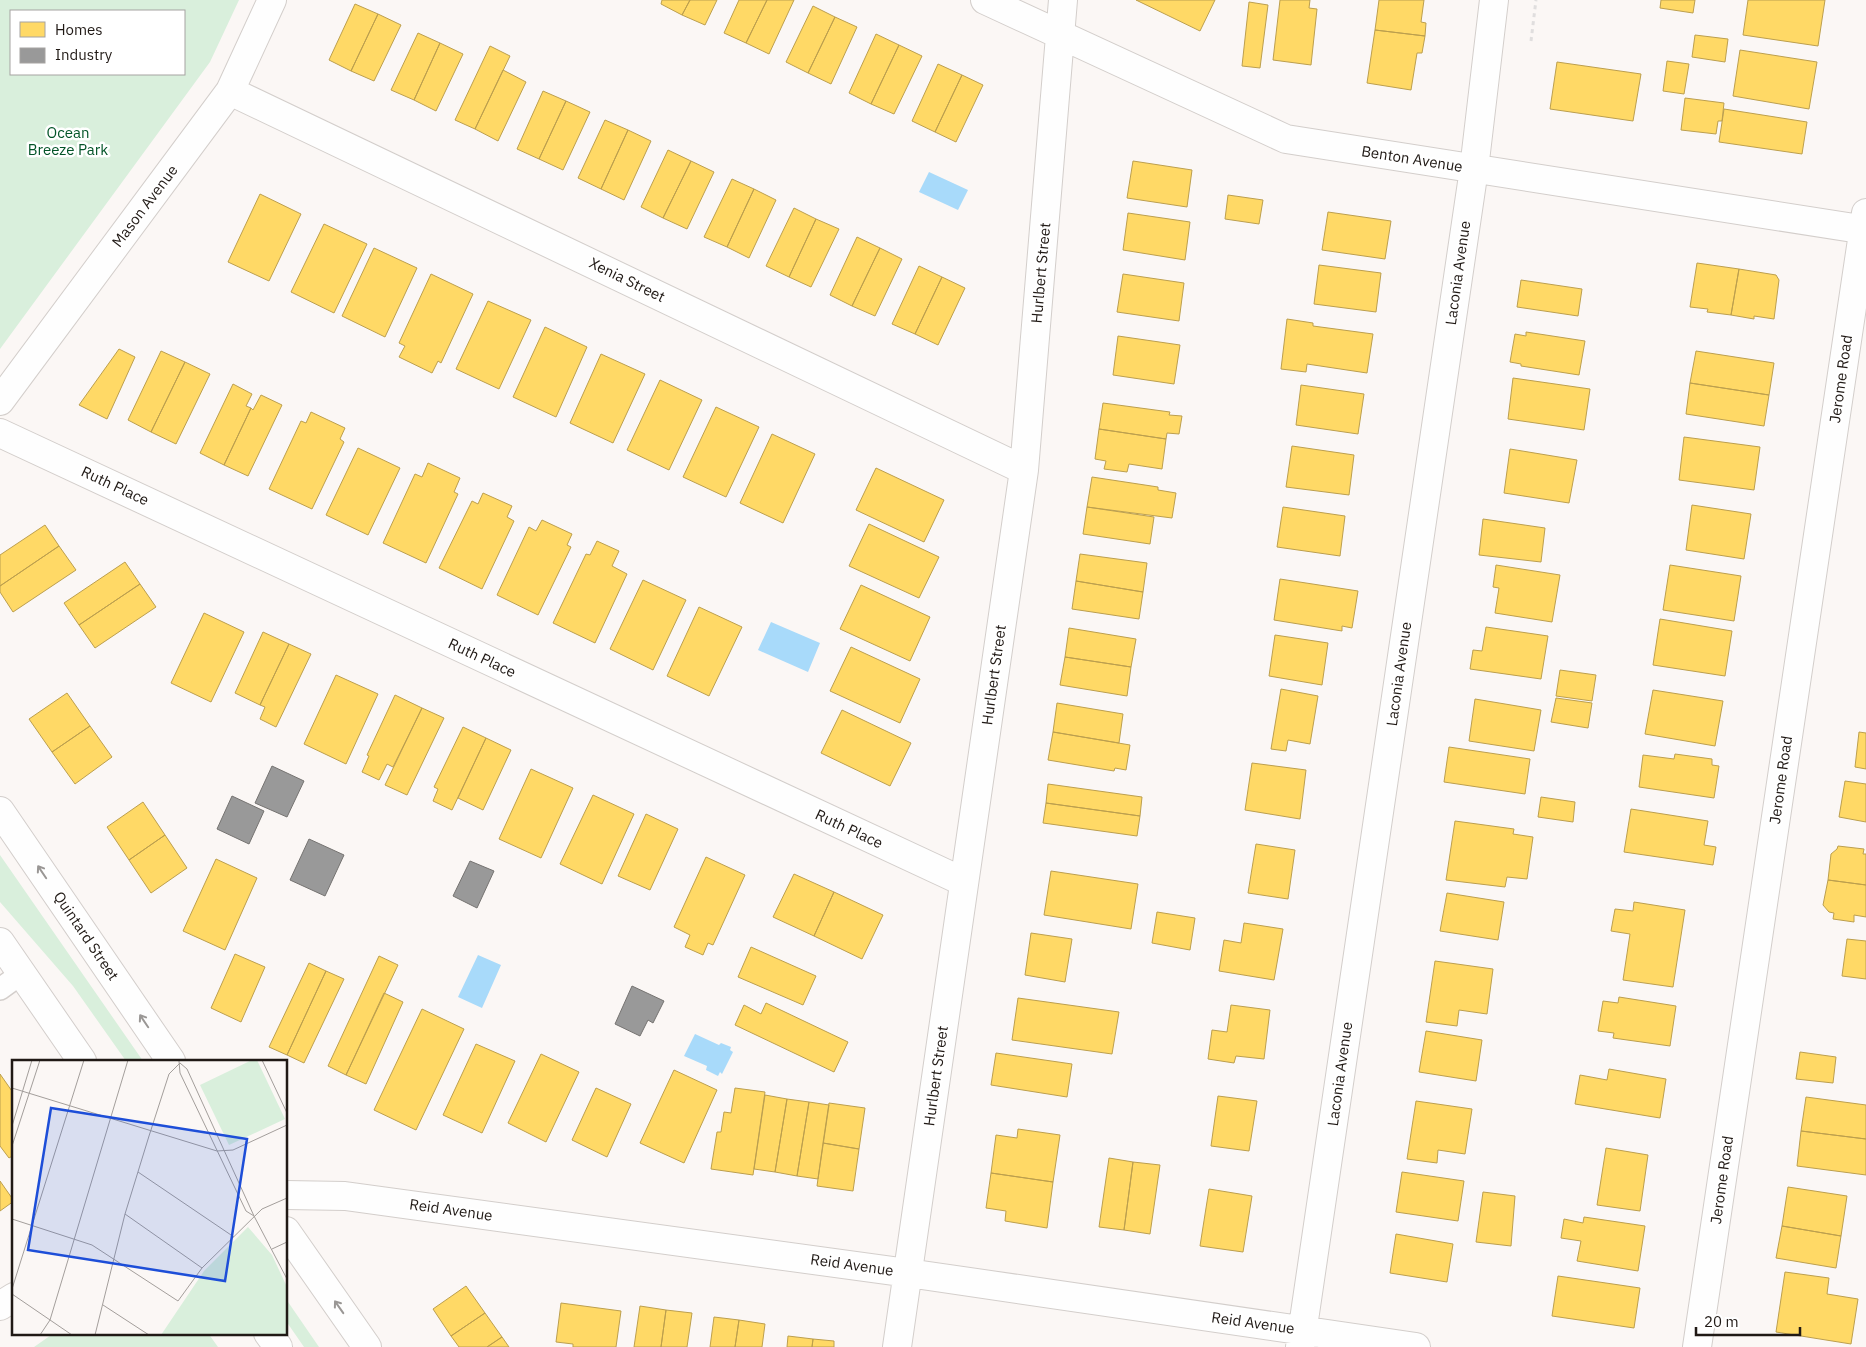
<svg xmlns="http://www.w3.org/2000/svg" width="1866" height="1347" font-family="'IBM Plex Sans',sans-serif">
  <style>
    .green { fill: #d9efdc; fill-rule: evenodd }
    .water { fill: #a8dafa }
    .homes { fill: #ffd966; stroke: #bc9f4e }
    .industry { fill: #999; stroke: #757371 }
    .lines { fill: none; stroke-linecap: round; stroke-linejoin: round }
    .lane-casing { stroke: #d3cecb; stroke-width: 24 }
    .street-casing { stroke: #d3cecb; stroke-width: 30 }
    .path { stroke: #e0dede; stroke-width: 3; stroke-dasharray: 4 4; stroke-linecap: butt }
    .lane { stroke: #fefefe; stroke-width: 21 }
    .street { stroke: #fefefe; stroke-width: 28 }
    .oneway { stroke: #9a9795 }
    .labels { text-anchor: middle; stroke-width: 5; stroke-linejoin: round; paint-order: stroke }
    .park-label { font-size: 15px; fill: #035428; stroke: #fff }
    .street-label { font-size: 15px; fill: #201915; stroke: #fff }
    .inset-road { fill: none; stroke: #a39e9b; stroke-width: 1 }
    .view { fill: #1d4ed8; fill-opacity: 0.15; stroke: #1d4ed8; stroke-width: 2.5 }
    .inset-edge { fill: none; stroke: #201915; stroke-width: 2.5 }
  </style>
  <rect width="100%" height="100%" fill="#fbf7f5"/>
  <path class="green" d="M0 0H239L210 62 0 349ZM11 11H184V74H11Z
    M0 855 143 1061H126L73 986 0 902Z
    M286 1299 319 1347H304L286 1321Z
    M54 1333H208L218 1347H34Z"/>
  <path class="water" d="M929 172 968 190 958 210 919 192Z
    M771 622 820 643 808 672 758 650Z
    M478 955 501 965 482 1008 458 997Z
    M695 1034 719 1045 721 1043 731 1047 730 1050 733 1052 722 1074 720 1072 718 1076 706 1070 707 1066 684 1056Z"/>
  <path class="homes" d="M662 0H690L682 15 661 4Z
    M690 0H717L705 25 682 15Z
    M739 0H767L746 43 724 33Z
    M767 0H794L769 54 746 43Z
    M1136 0H1215L1200 31Z
    M1280 0H1310L1309 8 1317 9 1311 65 1273 60Z
    M1379 0H1424L1421 22 1426 23 1425 36 1375 30Z
    M1661 0H1695L1693 13 1660 8Z
    M1748 0H1825L1818 46 1743 35Z
    M1249 2 1268 5 1260 68 1242 66Z
    M355 4 378 14 351 71 329 60Z
    M813 6 835 17 808 73 786 62Z
    M378 14 401 25 374 81 351 71Z
    M835 17 857 27 831 84 808 73Z
    M1375 30 1425 36 1422 53H1417L1411 90 1367 83Z
    M418 33 440 43 414 100 391 90Z
    M876 34 899 45 871 104 849 93Z
    M1695 35 1728 39 1725 62 1692 57Z
    M440 43 463 54 436 111 414 100Z
    M899 45 922 56 894 114 871 104Z
    M490 46 510 56 475 129 455 120Z
    M1740 50 1817 62 1809 109 1733 96Z
    M1667 61 1689 64 1684 94 1663 91Z
    M1557 62 1641 74 1633 121 1550 109Z
    M938 64 962 75 935 132 912 121Z
    M503 70 526 82 498 141 475 129Z
    M962 75 983 85 956 142 935 132Z
    M543 91 566 101 539 159 517 149Z
    M1685 98 1724 103 1722 121H1718L1716 134 1681 130Z
    M566 101 590 112 563 170 539 159Z
    M1724 109 1807 122 1802 154 1719 142Z
    M605 120 628 130 601 189 578 178Z
    M628 130 651 141 624 200 601 189Z
    M668 150 691 161 663 218 641 207Z
    M691 161 714 172 687 229 663 218Z
    M1133 161 1192 170 1187 207 1127 198Z
    M732 179 754 189 727 247 704 237Z
    M754 189 776 200 749 258 727 247Z
    M260 194 301 214 269 281 228 262Z
    M1228 195 1263 200 1259 224 1225 219Z
    M794 208 816 219 789 277 766 266Z
    M1328 212 1391 221 1385 259 1322 250Z
    M1128 213 1190 222 1185 260 1123 250Z
    M816 219 839 229 811 287 789 277Z
    M324 224 367 244 334 313 291 292Z
    M857 237 880 248 852 306 830 295Z
    M374 248 417 268 385 337 342 316Z
    M880 248 902 259 875 316 852 306Z
    M1697 263 1739 269 1731 315 1707 312 1708 309 1690 307Z
    M1319 265 1381 273 1376 312 1314 304Z
    M919 266 942 277 915 334 892 324Z
    M1739 269 1776 275 1779 280 1774 319 1754 316V319L1731 315Z
    M431 274 473 294 441 363 438 361 432 373 399 357 405 346 399 343Z
    M1123 274 1184 283 1179 321 1117 312Z
    M942 277 965 288 938 345 915 334Z
    M1521 280 1582 289 1578 316 1517 307Z
    M488 301 531 320 499 389 456 369Z
    M1287 319 1313 323V326L1373 334 1367 373 1307 364 1306 372 1281 369Z
    M545 327 587 347 556 417 513 397Z
    M1526 332 1585 341 1579 375 1521 366V364L1510 362 1515 334 1526 336Z
    M1118 336 1180 345 1174 384 1113 375Z
    M119 349 135 357 107 419 79 405Z
    M161 351 185 362 151 432 128 420Z
    M1696 351 1774 363 1769 395 1690 383Z
    M601 354 645 374 613 443 570 423Z
    M185 362 210 374 176 444 151 432Z
    M1513 378 1590 389 1584 430 1508 419Z
    M660 380 702 400 669 470 627 450Z
    M1690 383 1769 395 1764 426 1686 414Z
    M233 384 252 394 246 406 251 408 224 465 200 453Z
    M1301 385 1364 394 1358 434 1296 425Z
    M261 395 282 405 248 476 224 465 251 408 253 410Z
    M1103 403 1170 412 1169 415 1182 416 1179 434 1167 433 1166 439 1099 429Z
    M716 407 759 427 726 497 683 477Z
    M311 412 345 428 340 439 344 442 312 509 269 489 301 421 306 423Z
    M1099 429 1166 439 1162 469 1129 464 1127 472 1104 469 1106 461 1095 459Z
    M772 434 815 454 783 523 740 503Z
    M1684 437 1760 447 1754 490 1679 480Z
    M1292 446 1354 455 1349 495 1286 487Z
    M358 448 400 468 368 535 326 515Z
    M1510 449 1577 460 1569 503 1504 493Z
    M428 463 460 478 454 492 458 494 426 563 383 543 415 474 422 477Z
    M876 468 944 500 924 542 856 510Z
    M1092 477 1158 487V490L1176 493 1172 518 1087 507Z
    M483 493 512 506 507 517 514 521 482 589 439 568 472 501 478 504Z
    M1692 505 1751 514 1744 559 1686 550Z
    M1087 507 1154 517 1150 544 1083 534Z
    M1283 507 1345 516 1340 556 1277 547Z
    M1483 519 1545 528 1541 562 1479 555Z
    M542 520 572 534 567 545 571 547 538 615 497 595 529 527 536 531Z
    M869 524 939 557 919 598 849 566Z
    M45 525 59 546 0 586V555Z
    M597 541 619 551 612 566 627 574 595 643 553 623 586 554 590 555Z
    M59 546 76 570 13 612 0 592V586Z
    M1080 554 1147 563 1143 592 1076 581Z
    M125 562 140 584 79 625 64 603Z
    M1496 565 1560 575 1552 622 1495 613 1499 588 1493 587Z
    M1670 565 1741 576 1734 621 1663 610Z
    M1280 579 1358 591 1352 628 1342 626V631L1274 620Z
    M643 580 686 600 653 670 610 649Z
    M1076 581 1143 592 1139 619 1072 609Z
    M140 584 156 607 95 648 79 625Z
    M861 585 930 617 910 661 840 629Z
    M699 607 742 627 709 696 667 676Z
    M204 613 244 632 211 702 171 683Z
    M1660 619 1732 631 1725 676 1653 665Z
    M1486 627 1548 636 1541 679 1470 669 1473 650 1482 651Z
    M1069 628 1136 639 1131 667 1065 657Z
    M263 632 289 644 260 705 235 693Z
    M1275 635 1328 643 1322 685 1269 676Z
    M289 644 311 654 276 727 260 719 265 707 260 705Z
    M851 647 920 679 900 723 830 691Z
    M1065 657 1131 667 1127 696 1060 685Z
    M1560 670 1596 675 1592 701 1556 696Z
    M336 675 378 694 346 764 304 744Z
    M1281 689 1318 696 1310 744 1288 740 1286 751 1271 749Z
    M1653 690 1723 701 1715 746 1645 734Z
    M67 693 90 726 52 752 29 719Z
    M395 695 422 708 393 767 387 764 379 780 362 772 369 756 367 755Z
    M1556 698 1592 703 1588 728 1551 722Z
    M1475 699 1541 710 1534 751 1469 741Z
    M1057 703 1123 714 1119 743 1053 732Z
    M422 708 444 718 407 795 385 785Z
    M842 710 911 743 890 786 821 753Z
    M90 726 112 757 75 784 52 752Z
    M463 727 486 738 452 810 433 801 438 789 434 787Z
    M1053 732 1130 745 1126 770 1115 768 1114 771 1048 760Z
    M1859 732 1866 733V769L1855 767Z
    M486 738 511 750 483 810 458 798Z
    M1449 747 1530 759 1525 794 1444 782Z
    M1675 754 1712 759V765L1719 766 1714 798 1639 787 1643 755 1674 759Z
    M1252 763 1306 770 1300 819 1245 810Z
    M531 769 573 788 541 858 499 839Z
    M1845 781 1866 784V822L1839 817Z
    M1048 784 1142 797 1140 816 1046 803Z
    M593 795 634 814 602 884 560 864Z
    M1541 797 1575 802 1573 822 1538 817Z
    M143 802 165 835 129 860 107 827Z
    M1046 803 1140 816 1137 836 1043 823Z
    M1631 809 1708 821 1704 845 1716 847 1713 865 1624 852Z
    M646 814 678 829 650 890 618 876Z
    M1455 821 1514 829 1513 834 1533 837 1527 879 1507 877 1505 887 1446 880Z
    M165 835 187 868 151 893 129 860Z
    M1256 844 1295 850 1288 899 1248 893Z
    M1838 846 1864 849 1863 854H1866V885L1828 880 1831 854 1837 849Z
    M706 857 745 875 713 945 708 943 703 955 685 947 690 935 674 927Z
    M216 859 257 878 225 950 183 931Z
    M1051 871 1138 884 1131 929 1044 915Z
    M794 874 834 892 814 936 773 917Z
    M1828 880 1866 885V917L1854 915V922L1833 919 1834 913 1829 912 1823 905Z
    M834 892 883 915 862 959 814 936Z
    M1447 893 1504 902 1498 940 1440 931Z
    M1634 902 1685 910 1673 987 1623 980 1630 934 1611 931 1615 909 1633 911Z
    M1157 912 1195 918 1190 950 1152 943Z
    M1244 923 1283 929 1274 980 1219 971 1224 940 1241 943Z
    M1031 933 1072 939 1065 982 1025 975Z
    M1847 939 1866 941V979L1842 976Z
    M751 947 816 976 803 1005 738 977Z
    M235 954 265 967 241 1022 211 1008Z
    M379 956 398 965 346 1075 328 1066Z
    M1435 961 1493 969 1487 1014 1459 1010 1457 1026 1426 1022Z
    M309 963 326 971 287 1055 269 1047Z
    M326 971 344 979 304 1063 287 1055Z
    M384 993 403 1002 366 1084 346 1075Z
    M1619 997 1676 1006 1670 1046 1613 1038 1614 1033 1598 1031 1603 1001 1618 1003Z
    M1018 998 1119 1012 1112 1054 1012 1040Z
    M766 1003 848 1042 834 1072 735 1025 744 1005 761 1014Z
    M1231 1005 1270 1010 1264 1059 1236 1056 1234 1063 1208 1059 1212 1030 1227 1032Z
    M422 1009 464 1029 416 1130 374 1110Z
    M1426 1031 1482 1040 1476 1081 1419 1072Z
    M476 1044 515 1061 482 1133 443 1115Z
    M1800 1052 1836 1057 1833 1083 1796 1079Z
    M996 1053 1072 1064 1067 1097 991 1085Z
    M541 1054 579 1072 546 1142 508 1123Z
    M1609 1069 1666 1079 1660 1118 1575 1104 1580 1075 1607 1080Z
    M674 1070 717 1090 684 1163 640 1143Z
    M0 1074 14 1094V1155L9 1158 0 1146Z
    M596 1088 631 1104 607 1157 572 1140Z
    M735 1088 765 1092 753 1175 711 1169 717 1132H721L724 1112 731 1113Z
    M765 1095 787 1099 775 1172 754 1169Z
    M1218 1096 1257 1101 1249 1151 1211 1146Z
    M1806 1097 1866 1105V1139L1801 1131Z
    M787 1099 809 1102 797 1176 775 1172Z
    M1416 1101 1472 1109 1465 1154 1438 1150 1437 1163 1407 1159Z
    M809 1102 829 1105 818 1179 797 1176Z
    M829 1103 865 1108 859 1149 823 1143Z
    M1018 1129 1060 1135 1053 1182 991 1173 996 1135 1017 1138Z
    M1801 1131 1866 1139V1175L1797 1166Z
    M823 1143 859 1149 853 1191 817 1186Z
    M1606 1148 1648 1155 1640 1211 1597 1205Z
    M1109 1158 1133 1162 1124 1230 1099 1227Z
    M1133 1162 1160 1165 1150 1234 1124 1230Z
    M1402 1172 1464 1181 1458 1221 1396 1212Z
    M991 1173 1053 1182 1047 1228 1005 1221 1006 1211 986 1208Z
    M0 1181 14 1201 0 1211Z
    M1788 1187 1847 1196 1841 1236 1782 1226Z
    M1209 1189 1252 1196 1243 1252 1200 1246Z
    M1483 1192 1515 1196 1511 1246 1476 1242Z
    M1584 1217 1645 1226 1638 1271 1577 1261 1581 1241 1561 1238 1564 1219 1583 1223Z
    M1782 1226 1841 1236 1836 1268 1776 1258Z
    M1396 1234 1453 1244 1447 1282 1390 1273Z
    M1785 1272 1829 1278 1827 1294 1858 1299 1851 1344 1776 1332Z
    M1558 1276 1640 1288 1634 1328 1552 1316Z
    M466 1286 485 1313 451 1336 433 1309Z
    M561 1303 621 1311 616 1347H573V1344L556 1342Z
    M640 1306 666 1310 661 1347H634Z
    M666 1310 692 1313 687 1347H661Z
    M485 1313 502 1337 487 1347H459L451 1336Z
    M714 1317 739 1320 735 1347H710Z
    M739 1320 765 1324 762 1347H735Z
    M788 1336 813 1339 812 1347H787Z
    M502 1337 509 1347H487Z
    M813 1339 834 1341V1347H812Z"/>
  <path class="industry" d="M272 766 304 781 287 817 255 803Z
    M232 796 264 811 249 844 217 829Z
    M309 839 344 855 325 896 290 880Z
    M470 861 494 871 477 908 453 896Z
    M632 986 664 1001 653 1023 648 1020 640 1036 615 1024Z"/>
  <g class="lines">
    <g class="lane-casing">
      <path id="lane" d="M0 989 22 973"/>
    </g>
    <g class="street-casing">
      <path id="street" d="M985 0 1286 139 1866 230
        M230 91 1024 470
        M0 401 230 91 272 0
        M0 433 964 882
        M0 811 171 1061
        M0 942 82 1061
        M286 1195 345 1196 908 1273 1416 1347
        M286 1231 367 1347
        M0 1306 14 1297
        M268 1333 278 1347
        M897 1347 1024 470 1063 0
        M1300 1347 1474 169 1494 0
        M1697 1347 1866 213"/>
    </g>
    <path class="path" d="M1531 41 1536 0"/>
    <use href="#lane" class="lane"/>
    <use href="#street" class="street"/>
  </g>
  <defs><path id="oneway-shaft" d="M-6 0H5M1.5-3L5.5 0L1.5 3" fill="none" stroke-width="1.6" stroke-linecap="round" stroke-linejoin="round" transform="scale(1.25)"/></defs>
  <g class="oneway">
    <use href="#oneway-shaft" transform="translate(42 872) rotate(-124)"/>
    <use href="#oneway-shaft" transform="translate(144 1021) rotate(-124)"/>
    <use href="#oneway-shaft" transform="translate(339 1307) rotate(-125)"/>
  </g>
  <g class="labels">
    <g class="park-label">
      <text x="68" y="138">Ocean<tspan x="68" dy="17">Breeze Park</tspan></text>
    </g>
    <g class="street-label">
      <text transform="translate(1412 159) rotate(9)" y="5">Benton Avenue</text>
      <text transform="translate(145 206) rotate(-53)" y="5">Mason Avenue</text>
      <text transform="translate(1041 273) rotate(-85)" y="5">Hurlbert Street</text>
      <text transform="translate(1458 273) rotate(-82)" y="5">Laconia Avenue</text>
      <text transform="translate(627 280) rotate(26)" y="5">Xenia Street</text>
      <text transform="translate(1841 379) rotate(-82)" y="5">Jerome Road</text>
      <text transform="translate(115 486) rotate(25)" y="5">Ruth Place</text>
      <text transform="translate(482 658) rotate(25)" y="5">Ruth Place</text>
      <text transform="translate(1399 674) rotate(-82)" y="5">Laconia Avenue</text>
      <text transform="translate(994 675) rotate(-82)" y="5">Hurlbert Street</text>
      <text transform="translate(1781 780) rotate(-82)" y="5">Jerome Road</text>
      <text transform="translate(849 829) rotate(25)" y="5">Ruth Place</text>
      <text transform="translate(86 936) rotate(56)" y="5">Quintard Street</text>
      <text transform="translate(1340 1074) rotate(-82)" y="5">Laconia Avenue</text>
      <text transform="translate(936 1076) rotate(-82)" y="5">Hurlbert Street</text>
      <text transform="translate(1722 1180) rotate(-82)" y="5">Jerome Road</text>
      <text transform="translate(451 1210) rotate(8)" y="5">Reid Avenue</text>
      <text transform="translate(852 1265) rotate(8)" y="5">Reid Avenue</text>
      <text transform="translate(1253 1323) rotate(8)" y="5">Reid Avenue</text>
    </g>
  </g>
  <g transform="translate(12 1060)">
    <rect width="275" height="275" fill="#fbf7f5"/>
    <path d="M240 0H245L273 59 217 85 188 25ZM236 167 260 195 275 227V275H149L192 211Z" fill="#d9efdc"/>
    <path class="inset-road" d="M250 0 275 53M167 1 168 13 234 151 242 156M168 3 175 9 242 156 275 219M0 28 205 91 221 90 275 65M0 66 20 0M0 86 28 0M126 112 222 177M113 154 190 208M0 159 80 185 166 241 190 208 250 149 275 138M260 189 275 182M0 229 72 0M0 234 60 275M91 245 137 275M28 275 38 260 116 0M83 275 113 154 137 76 157 14 168 3"/>
    <path class="view" d="M39 48 235 79 213 221 16 190Z"/>
    <rect width="275" height="275" class="inset-edge"/>
  </g>
  <rect x="10" y="10" width="175" height="65" fill="#ffffff" stroke="#a6a3a1"/>
  <rect x="20" y="22" width="25" height="15" fill="#ffd966" stroke="#a6a3a1"/>
  <text x="55" y="35" font-size="15" fill="#201915">Homes</text>
  <rect x="20" y="48" width="25" height="15" fill="#999999" stroke="#a6a3a1"/>
  <text x="55" y="60" font-size="15" fill="#201915">Industry</text>
  <path d="M1696 1327v8h104v-8" fill="none" stroke="#201915" stroke-width="2.5"/>
  <text x="1704" y="1327" font-size="15" fill="#201915" stroke="#ffffff" stroke-width="4" paint-order="stroke">20 m</text>
</svg>
